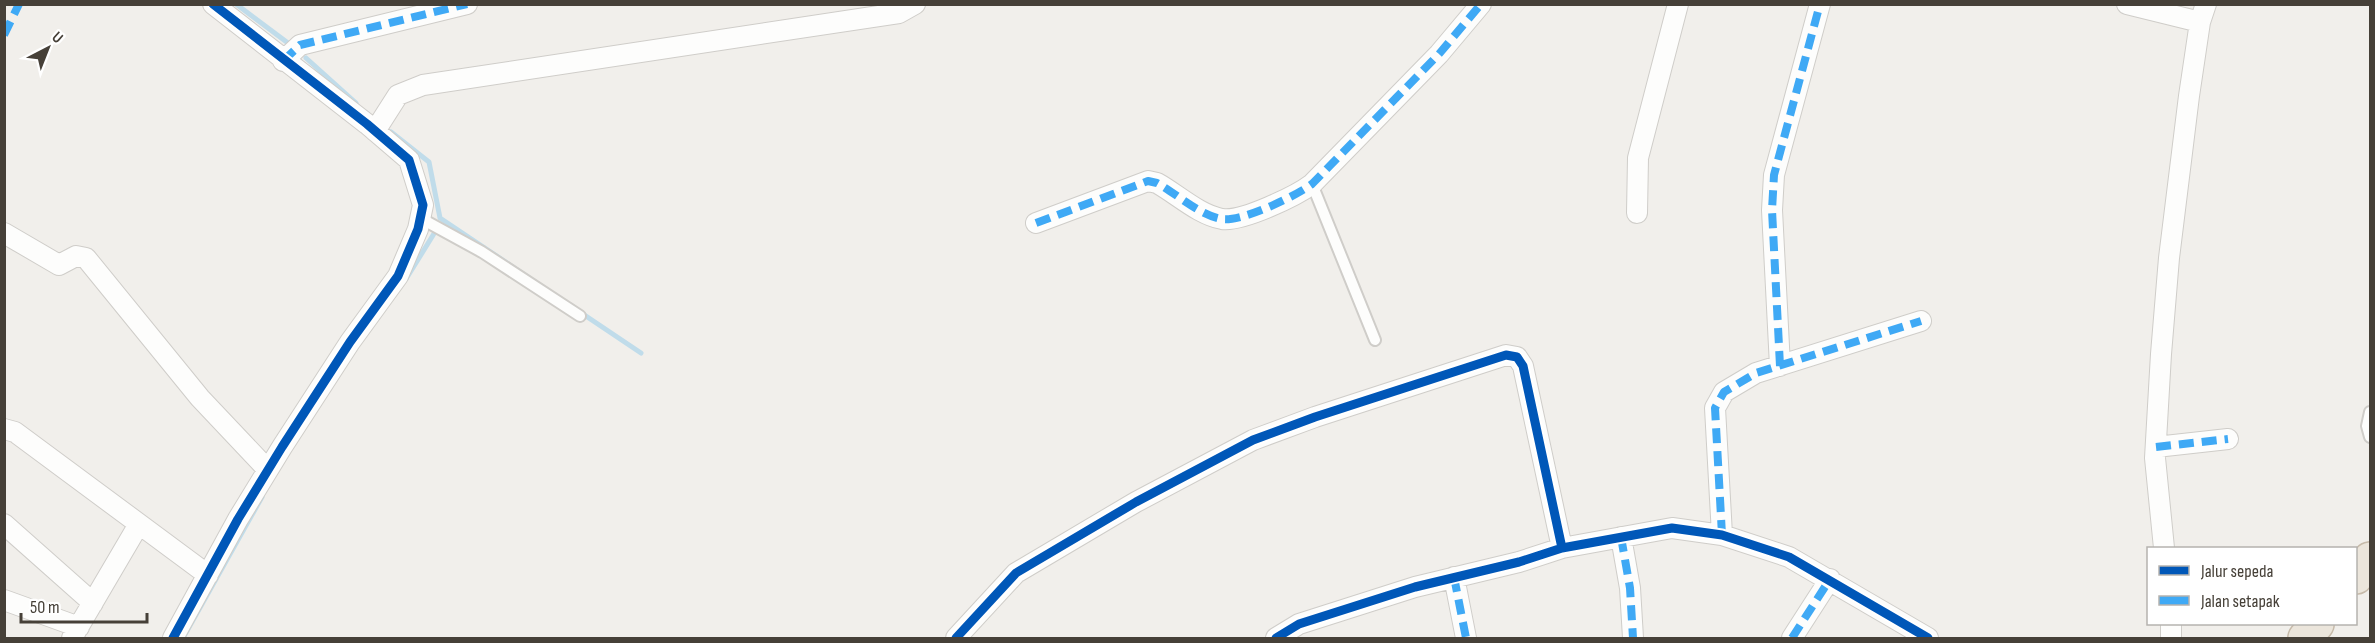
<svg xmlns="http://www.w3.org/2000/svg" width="2375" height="643" font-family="'Sofia Sans Condensed',sans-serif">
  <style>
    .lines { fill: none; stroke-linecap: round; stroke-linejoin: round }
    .stream { stroke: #c0dcea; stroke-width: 5 }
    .lane-casing { stroke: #cfcdc9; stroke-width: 14 }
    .street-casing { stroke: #cfcdc9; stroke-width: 22 }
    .highway-casing { stroke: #c6baa9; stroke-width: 36 }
    .lane { stroke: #fdfdfc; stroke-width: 10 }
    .street { stroke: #fdfdfc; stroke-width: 20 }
    .highway { stroke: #ebe5db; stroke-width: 33 }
    .quiet { stroke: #3fa9f5; stroke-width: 8; stroke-dasharray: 15 8; stroke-linecap: butt }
    .cycleway-casing { stroke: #fff; stroke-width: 13 }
    .cycleway { stroke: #0057b8; stroke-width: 9 }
  </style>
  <rect width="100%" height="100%" fill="#f1efeb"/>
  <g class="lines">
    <path class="stream" d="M236 4 292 46
      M306 58 356 103
      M391 132 429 162 440 218 641 353
      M406 279 435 232
      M183 638 262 497"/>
    <g class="lane-casing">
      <path id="lane" d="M1312 184 1375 340
        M420 218 482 252 580 316
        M2370 412 2367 426 2370 437"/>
    </g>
    <g class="street-casing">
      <path id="street" d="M2127 4 2200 22
        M283 61 300 45 467 4
        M375 131 398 95 423 85 899 13 915 4
        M1637 213 1638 158 1678 4
        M1036 223 1148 181 1157 183C1177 194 1199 215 1222 219 1242 222 1296 196 1312 184L1439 54 1481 4
        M4 233 59 265 76 256 86 258 200 398 268 470
        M1780 366 1772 210 1774 175 1820 4
        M4 429 15 432 208 575
        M2156 447 2228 439
        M4 524 93 603
        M1722 535 1715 408 1724 392 1756 373 1921 321
        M1621 537 1630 588 1633 638
        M2164 548 2155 458 2161 354 2169 258 2189 96 2200 22 2206 4
        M1454 577 1466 638
        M4 600 79 627
        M2171 624V638
        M72 638 139 524
        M173 638 238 519 282 447 350 342 398 276 418 229 423 205 409 160 367 124 213 4
        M956 638 1016 573 1136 502 1253 440 1315 417 1506 355 1517 357 1523 366 1562 548
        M1276 638 1299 624 1415 587 1519 562 1562 548 1672 528 1722 535 1789 557 1928 638
        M1792 638 1830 579"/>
    </g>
    <g class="highway-casing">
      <path id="highway" d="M2356 577 2370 559
        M2305 638 2317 624"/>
    </g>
    <use href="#lane" class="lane"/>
    <use href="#street" class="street"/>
    <use href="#highway" class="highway"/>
    <path class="quiet" d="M4 35 19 4
      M283 61 300 45 467 4
      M1036 223 1148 181 1157 183C1177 194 1199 215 1222 219 1242 222 1296 196 1312 184L1439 54 1481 4
      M1780 366 1772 210 1774 175 1820 4
      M2156 447 2228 439
      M1722 535 1715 408 1724 392 1756 373 1921 321
      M1621 537 1630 588 1633 638
      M1454 577 1466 638
      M1792 638 1830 579"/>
    <g class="cycleway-casing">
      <path id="cycleway" d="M173 638 238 519 282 447 350 342 398 276 418 229 423 205 409 160 367 124 213 4
        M956 638 1016 573 1136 502 1253 440 1315 417 1506 355 1517 357 1523 366 1562 548
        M1276 638 1299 624 1415 587 1519 562 1562 548 1672 528 1722 535 1789 557 1928 638"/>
    </g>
    <use href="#cycleway" class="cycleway"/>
  </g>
  <rect width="2375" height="643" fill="none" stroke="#464038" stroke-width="12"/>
  <rect x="2147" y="547" width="210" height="78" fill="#ffffff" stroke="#b5b3af" stroke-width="1.5"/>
  <rect x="2159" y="566" width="30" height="9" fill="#0057b8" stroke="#b5b3af" stroke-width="1.5"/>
  <text x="2201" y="577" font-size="18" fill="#464038">Jalur sepeda</text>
  <rect x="2159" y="596" width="30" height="9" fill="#3fa9f5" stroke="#b5b3af" stroke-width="1.5"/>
  <text x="2201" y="607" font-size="18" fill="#464038">Jalan setapak</text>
  <g transform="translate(48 48) rotate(42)" stroke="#ffffff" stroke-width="4.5" paint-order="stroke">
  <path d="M0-4.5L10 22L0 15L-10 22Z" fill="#464038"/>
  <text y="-9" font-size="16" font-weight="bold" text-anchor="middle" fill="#464038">U</text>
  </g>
  <path d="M21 613v9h126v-9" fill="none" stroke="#464038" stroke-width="3"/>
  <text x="30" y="613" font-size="18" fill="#464038" stroke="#ffffff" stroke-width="4.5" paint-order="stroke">50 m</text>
</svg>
